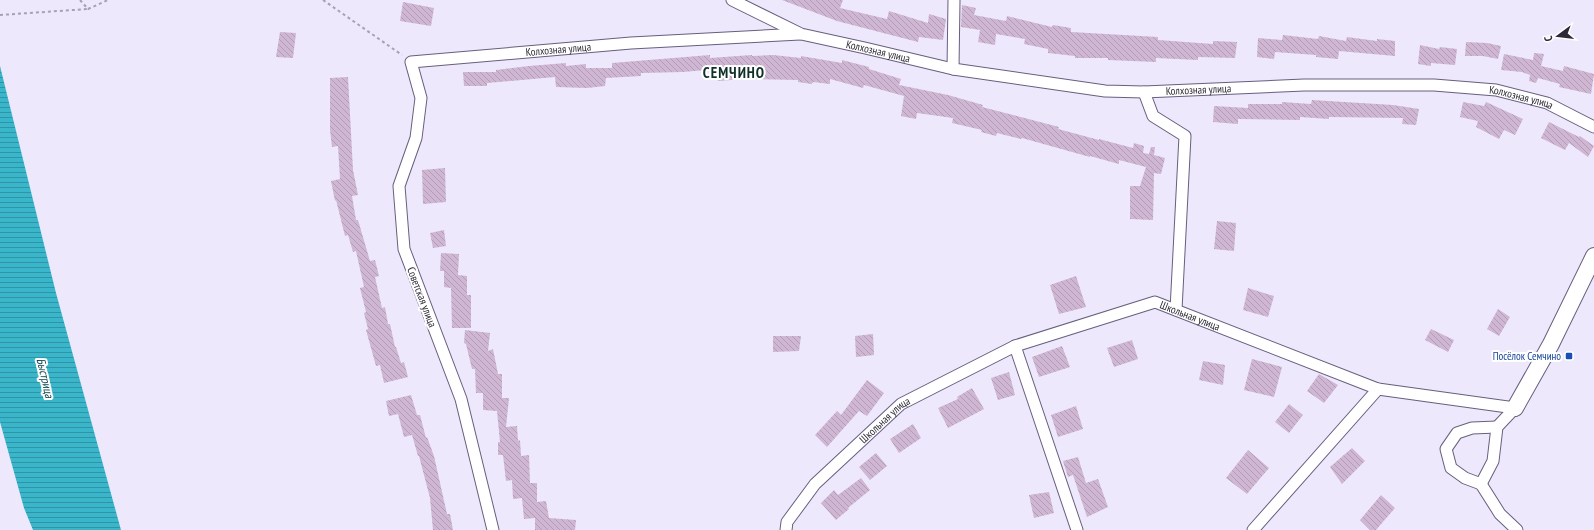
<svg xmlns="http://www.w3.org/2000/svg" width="1594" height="530" font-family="'PT Sans Narrow',sans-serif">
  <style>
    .water { fill: url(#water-rules) }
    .building { fill: url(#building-back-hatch) }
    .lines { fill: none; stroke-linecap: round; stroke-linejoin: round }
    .street-casing { stroke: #685e7d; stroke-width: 13 }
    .secondary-casing { stroke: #685e7d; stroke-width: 18 }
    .path { stroke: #a7a1b3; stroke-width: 2; stroke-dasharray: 3 3; stroke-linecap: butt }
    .street { stroke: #fff; stroke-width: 11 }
    .secondary { stroke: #fff; stroke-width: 16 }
    .transit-dot { fill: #1a4fb4; stroke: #fff; stroke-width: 1.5 }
    .labels { text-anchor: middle; stroke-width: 4; stroke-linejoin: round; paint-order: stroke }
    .street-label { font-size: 11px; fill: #2d2936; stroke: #fff }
    .transit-label { font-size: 11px; fill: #164399; stroke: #fff; text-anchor: end }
    .water-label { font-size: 12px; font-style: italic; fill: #0c434c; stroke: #fff }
    .district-label { font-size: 15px; font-weight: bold; letter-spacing: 1px; fill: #112f27; stroke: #fff }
  </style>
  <defs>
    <pattern id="water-rules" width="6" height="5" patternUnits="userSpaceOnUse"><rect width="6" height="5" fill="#3ab6cb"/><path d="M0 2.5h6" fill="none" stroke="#3194a6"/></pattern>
    <pattern id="building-back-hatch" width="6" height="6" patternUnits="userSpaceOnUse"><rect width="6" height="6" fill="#cfb6d3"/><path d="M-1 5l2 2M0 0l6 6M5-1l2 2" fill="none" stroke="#b29cb6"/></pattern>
  </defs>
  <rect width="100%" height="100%" fill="#eee8fd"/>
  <path class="water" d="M0 66 56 293 121 530H33L24 508 0 422Z"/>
  <path class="building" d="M782 0H843L840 8 887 19 889 11 928 23 929 14 946 19 943 40 919 37 918 42 837 21Z
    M403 2 434 8 431 26 400 21Z
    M962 5 976 8 974 15 1006 21 1007 16 1052 27 1053 25 1071 28V32L1158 37V40L1213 44V41L1237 42 1235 58 1198 57V60L1156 58V62L1108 60V58H1075V56L1048 53V49L1024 44 1025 39 996 34 995 45 978 42 980 30 961 27Z
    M280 32 296 33 293 58 276 57Z
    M1283 35 1318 39 1319 36 1346 41 1347 37 1377 41V39L1395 41V56L1339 51 1338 59 1316 57V55L1275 52 1274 59 1257 57 1258 38 1282 40Z
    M1466 42 1487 43 1501 46 1498 59 1483 56H1465Z
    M1420 45 1439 49 1440 47 1457 49 1455 65 1431 63V66L1418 64Z
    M1534 53 1544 54 1541 66 1563 71 1564 66 1594 74 1591 94 1559 87 1560 84 1538 78 1536 83 1529 81 1530 75 1522 72 1501 70 1504 54 1533 60Z
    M710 55V58L752 55V56L773 55 801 58V56L842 63V60L869 67V69L901 79 899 85 948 95 983 105 982 107 1059 127 1058 129 1099 140V139L1133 148 1134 143 1144 146 1143 153 1149 154 1151 147H1155L1154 155 1165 158 1161 174 1154 173 1153 220 1130 219V186H1140L1146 167 1119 160V164L1090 156V157L1022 138 1021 139 997 133 996 136 981 132 982 130 952 123 953 118 917 113 916 119 901 116 904 96 864 85 863 88 830 79V84L813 82 812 84 798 82V80L756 79V78L718 81 717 69 683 72 641 73V76L606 78 605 86 587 88 556 87 555 77 487 83V86H464L463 72H496V70L529 66 566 63V66L586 64V68H612V63Z
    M348 77 353 170 358 195 352 196 356 220H358L370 261 375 260 379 276 375 277 382 308 385 307 388 324H390L395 347H396L401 363 404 362 408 377 384 383 380 365 376 366 366 330 368 329 364 313 366 312 360 288 364 287 356 251 353 252 348 235 345 236 336 200 335 201 331 181 340 179 338 146 332 147 330 130V78Z
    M1312 100 1393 105 1419 109 1416 125 1402 124 1403 118 1329 117V119L1300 117V120L1238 119V124L1213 122 1214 106 1248 108V104H1282V102L1311 104Z
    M1463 102 1484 106 1486 102 1523 119 1515 135 1504 130 1499 139 1476 127 1478 121 1460 117Z
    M1549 122 1579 137 1580 136 1594 146 1588 157 1569 143 1565 150 1541 138Z
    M445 168 446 202 423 204 422 170Z
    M1217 221 1236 223 1234 251 1214 249Z
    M444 230 446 246 433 248 430 233Z
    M441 253 459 254 458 275 467 276V295H471V328H452L451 288 444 287V271H440Z
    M1076 276 1086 307 1059 314 1050 285Z
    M1248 288 1274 296 1268 317 1243 310Z
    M1498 309 1510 317 1499 336 1487 329Z
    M1431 329 1454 340 1448 352 1425 340Z
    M465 330 490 333 488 351 493 349 498 374H502V398H509L506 427 517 426 518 441 520 440 521 456 529 455 530 483H537V502L546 501 549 518 576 520 575 530H535V518L524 519 522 498 513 499 512 480 506 481 503 455H498V442H500L497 411 483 410V393H476L475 369H472L466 344 464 343Z
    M873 334 874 355 856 357 855 336Z
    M773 336H801L799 351 773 352Z
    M1132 340 1138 359 1114 367 1107 348Z
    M1062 346 1070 367 1039 377 1032 357Z
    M1252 359 1282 367 1274 397 1244 390Z
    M1203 361 1225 365 1223 385 1199 380Z
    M1009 372 1015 395 998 400 991 378Z
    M1319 374 1338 385 1324 403 1307 391Z
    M867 380 884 393 867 416 859 411 827 447 815 435 837 411 841 415Z
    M972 388 984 409 948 428 938 408 958 399 957 397Z
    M411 395 417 415H420L426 438 427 437 434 456 447 514H450L453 530H433L430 498 419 456H418L412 435 404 437 398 414 389 416 386 401Z
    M1289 404 1303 415 1289 433 1275 422Z
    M1076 406 1083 429 1058 437 1051 415Z
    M913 424 921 438 899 453 890 439Z
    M1352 448 1365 461 1342 484 1330 467Z
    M1248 450 1269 468 1247 494 1226 478Z
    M876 453 887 466 870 480 859 467Z
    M1078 457 1086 483 1098 479 1108 507 1087 517 1073 475 1068 477 1063 461Z
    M861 478 870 490 848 508 849 509 836 520 821 503 834 490 838 495Z
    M1049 492 1054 513 1034 518 1029 495Z
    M1381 495 1395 508 1376 530H1370L1360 520Z"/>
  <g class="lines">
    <g class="street-casing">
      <g id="street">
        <path id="s1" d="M732 0 801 34 865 48 953 69 1105 91 1144 92 1304 85H1434L1496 90 1547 103 1594 127"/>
        <path d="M953 69 954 0"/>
        <path d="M1144 92 1153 116 1185 136 1176 310"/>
        <path d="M1015 346 1077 530"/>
        <path d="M1481 484 1465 478 1451 468 1446 449 1457 433 1472 428 1497 427"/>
        <path d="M1481 484 1493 461 1497 427 1515 408"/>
        <path d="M1481 484 1500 514 1517 530"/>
        <path id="s2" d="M493 530 461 399 404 249 399 186 416 138 421 98 411 62 631 43 800 34"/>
        <path id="s3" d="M786 530 787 522 815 484 901 404 1015 346 1155 302 1378 389 1515 408"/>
        <path d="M1253 530 1378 389"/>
      </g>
    </g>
    <g class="secondary-casing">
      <path id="secondary" d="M1515 408 1551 344 1594 256"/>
    </g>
    <path class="path" d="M80 0 88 9 108 0
      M323 0 402 55
      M0 15 88 9"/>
    <use href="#street" class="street"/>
    <use href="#secondary" class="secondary"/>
  </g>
  <rect class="transit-dot" x="1565" y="352" width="8" height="8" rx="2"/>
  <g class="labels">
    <g class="street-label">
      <text dy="4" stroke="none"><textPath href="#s2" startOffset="635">Колхозная улица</textPath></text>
      <text dy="4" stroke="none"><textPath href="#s1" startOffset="156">Колхозная улица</textPath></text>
      <text dy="4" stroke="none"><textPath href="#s1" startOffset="480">Колхозная улица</textPath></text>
      <text dy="4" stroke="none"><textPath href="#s1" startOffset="804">Колхозная улица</textPath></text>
      <text transform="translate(422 297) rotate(69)" y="4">Советская улица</text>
      <text dy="4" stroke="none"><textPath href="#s3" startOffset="485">Школьная улица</textPath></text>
      <text dy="4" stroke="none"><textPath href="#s3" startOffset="150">Школьная улица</textPath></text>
    </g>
    <g class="transit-label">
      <text x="1561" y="360">Посёлок Семчино</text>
    </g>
    <g class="water-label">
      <text transform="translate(45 378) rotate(77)" y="4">Быстрица</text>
    </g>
    <g class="district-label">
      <text x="734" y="78">СЕМЧИНО</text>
    </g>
  </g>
  <g transform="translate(1558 36) rotate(255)" stroke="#ffffff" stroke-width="3" paint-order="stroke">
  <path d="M0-3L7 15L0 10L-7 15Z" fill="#2d2936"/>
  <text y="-6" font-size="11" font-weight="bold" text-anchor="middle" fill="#2d2936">С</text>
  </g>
</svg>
